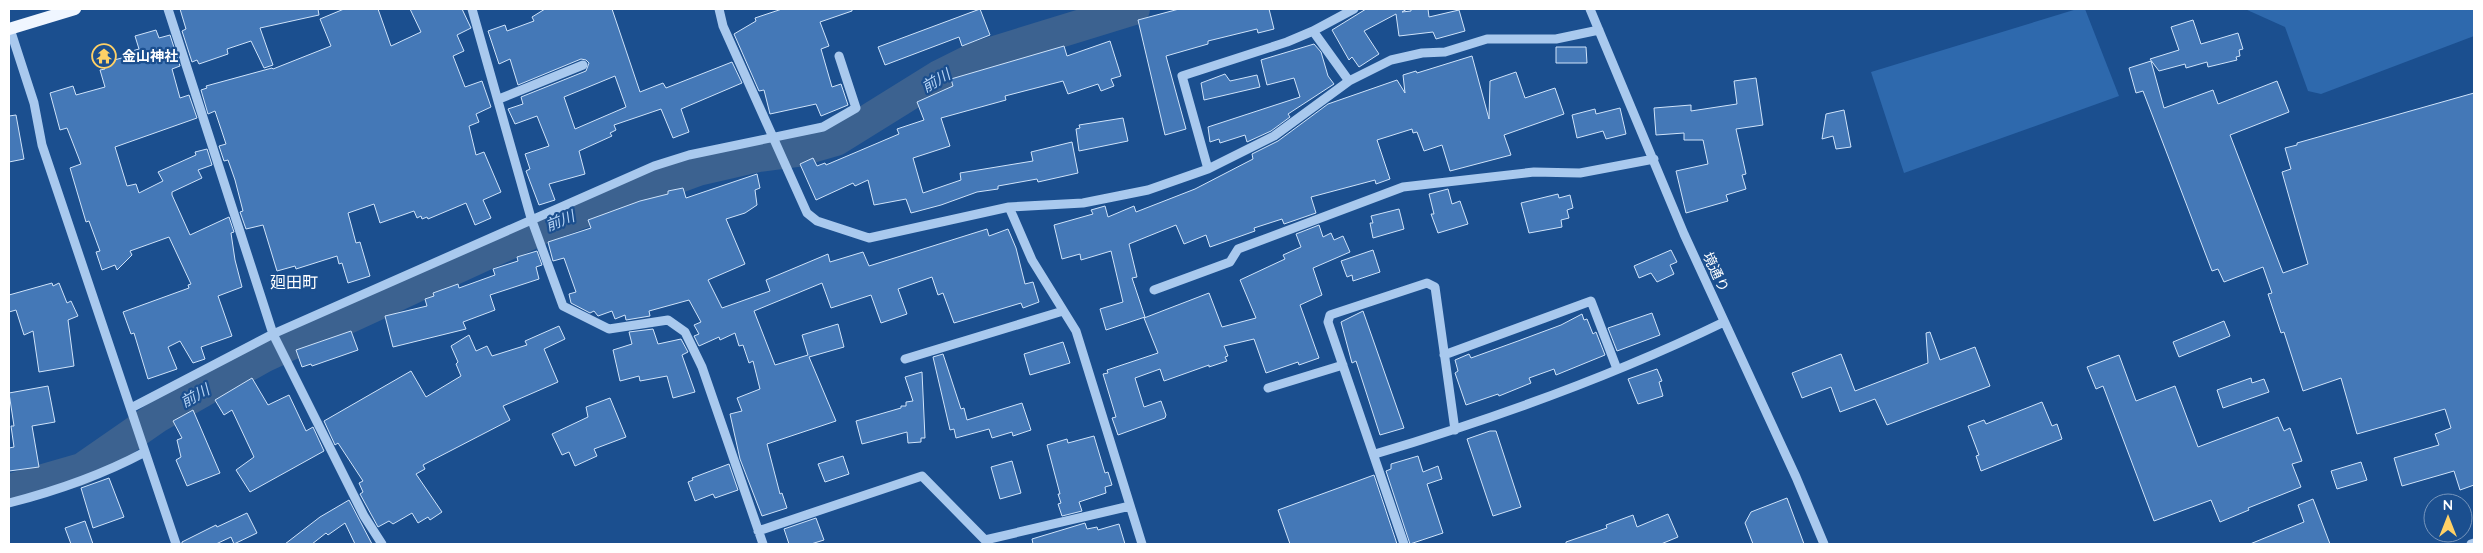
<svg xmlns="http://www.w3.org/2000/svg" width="2483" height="553" font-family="Quicksand,'Noto Sans JP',sans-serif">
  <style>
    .green { fill: #2e69ad }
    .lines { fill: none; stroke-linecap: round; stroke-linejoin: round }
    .river { stroke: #3c6290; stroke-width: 32 }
    .building { fill: #4478b7; stroke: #cfe3fa; fill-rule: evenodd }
    .minor { stroke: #a9c9ee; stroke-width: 9 }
    .major { stroke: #f0f6ff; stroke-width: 12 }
    .labels { text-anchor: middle; stroke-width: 4.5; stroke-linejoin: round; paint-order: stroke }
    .poi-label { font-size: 14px; font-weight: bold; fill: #fff; stroke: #1b4f8f; text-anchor: start }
    .street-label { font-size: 14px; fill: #fff; stroke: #1b4f8f }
    .water-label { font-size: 15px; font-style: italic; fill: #b5d3f5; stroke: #1b4f8f }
    .quarter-label { font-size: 16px; fill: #fff; stroke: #1b4f8f }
  </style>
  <rect width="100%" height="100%" fill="#1b4f8f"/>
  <path class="green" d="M2077 9H2085L2119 96 1904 173 1871 72Z
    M2245 9H2474V36L2321 94 2308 91 2285 27Z"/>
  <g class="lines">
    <path class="river" d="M9 490 82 469 157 417 263 357 556 222 698 170 759 156 798 151 836 140 939 76 975 58 1134 9"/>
  </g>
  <path class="building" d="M180 9H318L319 15 260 28 273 65 264 68 251 41 227 49 228 54 199 64 197 60 192 62 182 31 186 29Z
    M344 9H378L391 46 421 32 410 9H462L471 28 457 35 464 51 453 56 465 87 482 81 491 107 476 114 479 122 469 126 476 155 484 152 501 192 483 200 491 218 475 225 466 203 428 219 427 217 422 219 421 216 417 218 414 211 380 223 374 204 348 213 356 243 360 242 370 276 348 283 342 263 339 264 337 256 296 269 295 266 277 271 263 225 246 229 240 212 243 211 235 180 228 160 224 161 219 146 226 144 215 111 208 114 201 90 207 88 206 86 272 68 273 69 331 46 320 19Z
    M545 9H612L640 92 663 83 666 88 732 62 742 83 681 109 689 132 673 138 661 109 614 125 616 130 610 133 612 136 579 151 585 174 549 184 555 200 539 205 526 171 530 169 525 154 549 146 537 116 515 124 508 109 523 104 521 97 586 71 589 63 586 60 581 59 518 85 510 59 499 64 488 31 505 25 507 31 534 21 532 17ZM615 76 626 107 575 129 564 97Z
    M782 9H852V11L820 22 829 46 821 49 832 87 841 84 848 105 821 116 816 104 770 114 764 90 759 91 734 34 756 21 755 18Z
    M980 9 990 35 962 46 959 37 885 65 878 47Z
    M1179 9H1269L1274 29 1258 33 1257 29 1208 41V44L1166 56 1186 129 1165 135 1138 20Z
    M1366 9H1407L1402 12 1411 11V9H1428L1429 17 1459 10 1465 31 1436 39 1433 32 1399 36 1396 14 1364 31 1379 54 1359 67 1352 57 1349 60 1332 30Z
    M2193 20 2201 44 2238 33 2243 49 2239 50 2240 56 2236 57 2237 60 2208 67 2207 62 2186 68 2185 64 2159 71 2150 59 2179 50 2171 27Z
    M156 30 159 38 170 35 180 66 172 69 180 98 189 95 197 118 115 147 127 186 136 184 139 193 163 181 158 172 196 155 195 152 207 149 212 165 198 170 202 178 172 192V195L190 235 229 217 234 232 231 233 235 260 242 287 218 296 232 336 201 347 205 359 193 363 180 341 168 347 177 369 148 379 134 333 131 334 123 312 189 288 188 285 191 284 169 237 130 251 132 255 117 270 115 265 102 270 96 252 100 251 89 221 86 222 70 168 81 164 67 128 60 130 50 93 73 86 76 95 105 87 100 70 105 69 103 63 133 55 132 51 139 49 135 36Z
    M1110 41 1121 76 1111 79 1114 86 1101 91 1098 84 1068 94 1063 81 1005 96 1006 100 941 118 950 146 913 158 923 193 961 180 960 173 1033 161 1031 152 1072 142 1078 173 1038 182 1037 179 998 186V189L977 192 941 205 911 213 906 199 874 205 868 180 855 186 853 183 816 200 800 164 813 158 817 166 825 163 826 165 899 134 897 129 924 120 917 102 953 86 951 79 1064 46 1067 56Z
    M1314 44 1321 52 1328 76 1334 84 1288 114 1290 117 1271 131 1247 142 1245 135 1220 143 1219 139 1210 142 1208 127 1300 97 1294 78 1267 85 1261 60Z
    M1556 47H1586L1587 63H1556Z
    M1472 56 1489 119 1490 81 1516 72 1525 98 1555 88 1564 114 1504 135 1511 155 1450 171 1442 145 1424 151 1417 132 1413 133 1412 129 1377 140 1390 179 1376 184 1375 180 1311 197 1316 213 1284 224 1282 219 1254 228 1255 231 1210 247 1206 235 1184 244 1176 225 1129 244 1137 277 1132 278 1145 317 1106 330 1100 309 1123 302 1111 251 1081 260 1080 254 1062 259 1054 225 1093 214 1091 210 1105 206 1108 217 1134 206 1136 212 1195 189 1253 159 1252 154 1278 141 1328 104 1397 80 1405 93 1403 75 1416 71 1417 73Z
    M2151 61 2164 108 2213 90 2218 104 2277 81 2289 112 2230 135 2283 273 2308 264 2282 172 2291 169 2285 148 2297 145V143L2474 93V485L2460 490 2454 471 2402 486 2394 458 2439 445 2435 434 2451 428 2445 409 2357 434 2341 378 2303 391 2284 332 2281 333 2268 294 2272 293 2263 267 2224 282 2218 269 2212 271 2143 91 2136 93 2129 68Z
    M1225 74 1230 81 1257 75 1260 87 1204 100 1201 83Z
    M1756 78 1763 125 1736 129 1746 174 1742 175 1746 189 1726 195 1728 201 1686 213 1676 171 1708 164 1703 140H1684V133L1656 135 1654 108 1691 105V111L1737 104 1734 81Z
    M1620 108 1626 134 1606 139 1603 131 1577 138 1572 115 1595 109 1596 114Z
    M1844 110 1851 147 1836 149 1833 136 1822 139 1826 114Z
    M16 115 24 159 9 162V116Z
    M1123 118 1128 141 1079 151 1076 129 1080 128 1079 125Z
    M757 174 760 188 755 190 757 205 745 213 726 219 745 264 708 280 722 308 770 291 766 280 828 254 830 262 863 252 869 266 987 229 989 236 1008 229 1016 248 1025 284 1033 282 1039 302 1023 308 1021 303 954 323 943 293 938 295 932 277 898 289 907 314 881 323 871 295 831 308 822 283 754 311 775 365 808 355 802 335 838 324 844 347 809 357 836 421 767 444 780 494 782 493 787 508 762 516 740 459 730 414 742 411 737 398 760 389 753 361 749 363 743 345 739 346 735 333 720 340 719 337 699 346 694 336 699 334 694 325 701 322 689 300 649 311 650 316 626 320 625 315 615 319 612 311 598 316 594 311 590 313 571 303 569 294 576 292 564 258 553 261 548 242 591 228 588 220 640 201 668 194V191L683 188 686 198Z
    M1448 189 1452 204 1460 201 1468 224 1438 233 1431 214H1434L1429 194Z
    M1558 194 1559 198 1570 195 1573 208 1567 210 1569 218 1561 220 1562 227 1529 233 1521 203Z
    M1399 209 1404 229 1373 238 1370 223H1373L1371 216Z
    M1319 225 1323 237 1331 233 1334 240 1343 236 1350 252 1313 268 1322 295 1300 305 1319 358 1299 365 1298 362 1266 373 1254 339 1224 346 1228 356 1225 357 1227 361 1209 367V365L1164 381 1160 369 1135 378 1144 407 1161 401 1166 415 1165 418 1118 435 1112 418 1116 417 1103 374 1108 373 1107 370 1158 353 1144 318 1209 293 1222 327 1256 318 1240 280 1285 259 1283 255 1301 247 1296 234Z
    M1373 250 1380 272 1353 281 1352 275 1347 277 1341 261Z
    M1671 250 1677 262 1670 265 1674 274 1657 282 1651 273 1639 278 1634 266Z
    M537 251 542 265 536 267 539 279 490 295 495 310 463 322 466 329 393 347 385 316 427 306 425 299 434 296 433 293 458 284 459 288 495 275 493 269 518 261 517 257Z
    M52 283 53 286 59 283 67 303 71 301 78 316 68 320 74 366 39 372 33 331 24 335 16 310 9 312V295Z
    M1363 311 1404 428 1380 435 1356 361 1352 363 1341 322Z
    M1652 313 1660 335 1617 351 1608 328Z
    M1582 314 1584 320 1587 319 1593 334 1596 332 1605 355 1556 375 1554 369 1529 378 1531 383 1499 396 1498 394 1466 405 1455 373 1458 371 1455 360 1469 354 1471 358 1518 341 1561 325Z
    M2224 321 2230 336 2179 357 2173 342Z
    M559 326 565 339 544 349 558 382 503 406 510 420 423 465 425 469 416 474 442 512 430 520 428 517 418 523 412 513 393 524 389 521 378 527 360 494 363 492 359 483 363 481 338 443 335 445 324 421 411 371 426 397 461 376 456 364 458 362 451 346 469 335 476 351 487 346 492 356 527 345 525 341Z
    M653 329 658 344 681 339 688 352 682 355 695 392 673 398 667 376 640 381 639 376 620 381 613 350 632 344 629 332Z
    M351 331 358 350 312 366 311 364 302 367 296 350Z
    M1930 332 1940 360 1975 347 1990 386 1887 425 1875 399 1840 412 1831 387 1802 398 1792 373 1841 354 1855 391 1928 363 1926 333Z
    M1063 342 1070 363 1030 375 1024 354Z
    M943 354 961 409 964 408 967 420 1022 403 1031 430 1013 436 1012 432 992 438 989 429 956 438 954 429 950 430 933 357Z
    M2119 355 2136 401 2175 386 2198 447 2278 417 2284 431 2290 428 2302 461 2292 464 2301 487 2248 508 2249 510 2220 522 2211 500 2154 521 2103 386 2096 389 2087 367Z
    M1657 369 1662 381 1659 382 1663 396 1638 404 1628 379Z
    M922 372 925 438H921V442L908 443 907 432 862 444 856 421 901 408V406H906V402L913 401 905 377Z
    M252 378 268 405 289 395 306 431 313 427 324 451 250 492 236 470 254 457 232 410 224 415 215 400Z
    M2251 378 2252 383 2264 379 2269 392 2223 408 2217 390Z
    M48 386 55 422 32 426 39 467 9 471V448L14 447 11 426H14L9 393Z
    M610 398 626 437 594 449 597 456 575 466 569 452 562 455 552 434 588 417 586 407Z
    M2042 402 2052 426 2057 424 2062 439 1981 471 1976 456 1979 455 1968 426 1984 420 1986 424Z
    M193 410 220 473 187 486 176 460 181 457 177 440 182 438 173 421Z
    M1490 431H1496L1521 507 1493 516 1467 439Z
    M1094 436 1105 473 1108 472 1112 485 1105 487 1106 493 1079 502 1082 511 1062 516 1058 504 1061 503 1058 494H1060L1047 445 1067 439 1068 443Z
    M843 456 849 474 825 482 818 464Z
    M1418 456 1423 472 1438 466 1442 479 1427 484 1443 533 1410 544 1386 471 1391 469V464Z
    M1012 461 1021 493 1000 499 991 467Z
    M2361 462 2367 480 2337 489 2331 471Z
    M729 464 738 490 715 498 713 494 695 501 688 482 693 480 692 478Z
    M1374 475 1397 544H1290L1278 510Z
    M109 478 124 517 93 528 81 488Z
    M1787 498 1804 544H1753L1745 523 1751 512Z
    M2313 499 2330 544H2250L2304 522 2298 505Z
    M349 500 372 544H355L345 523 328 535 326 533 312 544H285L320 517Z
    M247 513 257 533 234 544 231 537 216 544H182V542L216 525 217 527Z
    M1668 514 1678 537 1661 544H1566V542L1607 528 1606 525 1633 515 1637 527Z
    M816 518 824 540 811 544H789L784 529Z
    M85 521 93 544H71L65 528Z
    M1085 523 1087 529 1097 527 1098 530 1119 524 1125 544H1033L1032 539Z"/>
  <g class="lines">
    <path class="minor" d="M168 9 273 334 364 516 382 544
      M472 9 531 218 563 306 609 329 668 320 685 332 702 367 763 544
      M719 9 723 26 807 213 817 221 869 238 1009 207 1083 203 1148 190 1208 169 1274 136 1349 81 1391 60 1422 53 1445 52 1487 39H1556L1599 30
      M1590 9 1684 234 1796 477 1824 544
      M10 29 34 103 42 145 176 544
      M1313 31 1354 9
      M499 99 583 65
      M1208 169 1182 76 1287 42 1313 31 1349 81
      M1009 207 1032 260 1076 331 1142 544
      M1154 290 1230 262 1238 249 1403 187 1534 172 1580 173 1654 159
      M1444 355 1591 301 1617 369
      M905 359 1063 311
      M1268 388 1343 365
      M131 408 273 334 654 166 689 155 823 127 856 108 839 56
      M1375 454C1493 419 1613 376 1724 322
      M9 503C56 491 102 475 145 452
      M758 531 922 476 985 540 1130 506
      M1404 544 1328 322 1330 315 1427 283 1435 287 1455 430
      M2471 544 2474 543"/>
    <path class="major" d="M9 29 75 9"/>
  </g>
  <defs>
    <g id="temple-ring" transform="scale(1.25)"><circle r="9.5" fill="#1b4f8f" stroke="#ffd166" stroke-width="1.5"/><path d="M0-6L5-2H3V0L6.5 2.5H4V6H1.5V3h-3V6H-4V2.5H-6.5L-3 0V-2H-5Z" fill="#ffd166"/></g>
  </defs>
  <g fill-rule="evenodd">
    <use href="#temple-ring" x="104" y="56"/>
  </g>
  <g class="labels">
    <g class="poi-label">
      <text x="122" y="61">金山神社</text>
    </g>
    <g class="street-label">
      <text transform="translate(1716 272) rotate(65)" y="5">境通り</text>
    </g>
    <g class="water-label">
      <text transform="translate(936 81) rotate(-30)" y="5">前川</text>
      <text transform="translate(560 221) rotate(-22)" y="5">前川</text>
      <text transform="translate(195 396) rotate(-29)" y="5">前川</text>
    </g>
    <g class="quarter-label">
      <text x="294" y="288">廻田町</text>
    </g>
  </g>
  <rect width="2483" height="553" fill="none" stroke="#ffffff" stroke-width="20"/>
  <g transform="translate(2448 518)"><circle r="24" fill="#1b4f8f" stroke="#7695bc"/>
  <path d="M0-4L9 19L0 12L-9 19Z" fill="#ffd166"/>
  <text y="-8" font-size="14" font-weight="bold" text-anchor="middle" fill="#ffffff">N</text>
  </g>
</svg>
